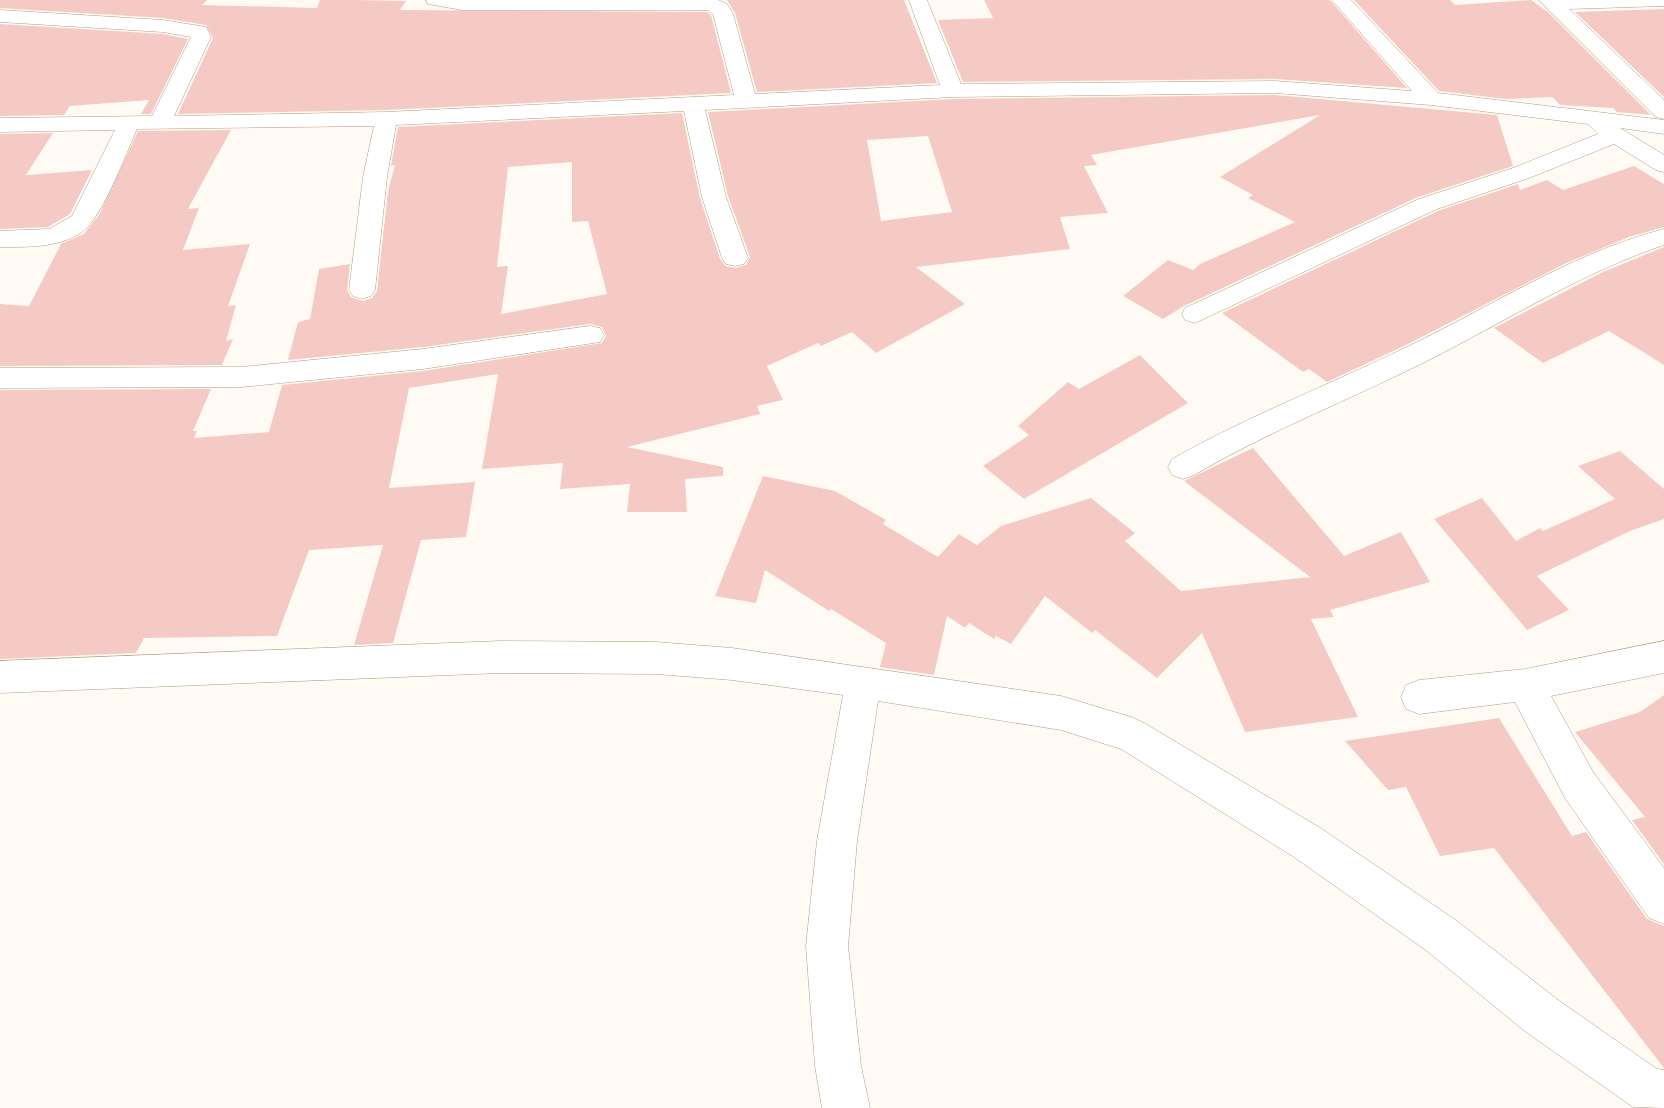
<svg xmlns="http://www.w3.org/2000/svg" width="1664" height="1108" font-family="'Roboto Condensed',sans-serif">
  <style>
    .building { fill: #f5cac5; fill-rule: evenodd }
    .lines { fill: none; stroke-linecap: round; stroke-linejoin: round }
    .street-casing { stroke: #b09d7e; stroke-width: 1 }
    .street { fill: #fff; fill-rule: evenodd }
  </style>
  <rect width="100%" height="100%" fill="#fffbf4"/>
  <path class="building" d="M0 0H207L202 5 317 8 320 0H354L406 1 400 10 707 12 711 15 731 93 386 110 178 114 213 38 206 25 163 18 0 8Z
    M727 0H904L937 83 757 92 735 13Z
    M984 0H1330L1407 88 1275 79 963 82 938 20 993 18Z
    M1354 0H1450L1455 5 1531 0 1548 12 1651 115 1617 112 1613 108 1560 105 1552 97 1506 99 1439 91Z
    M1664 9V97L1575 12Z
    M0 24 163 34 188 39 151 114H141L149 100 70 106 64 115 0 116Z
    M1275 95 1497 115 1513 166 1418 197 1184 306 1163 319 1123 296 1168 260 1193 270 1200 264 1295 222 1248 198 1253 195 1220 177 1320 115 1091 155 1097 165 1084 166 1108 213 1060 217 1070 249 916 267 965 304 876 353 852 332 821 346 818 343 767 366 783 400 757 406 760 414 627 447 723 467V476L685 479 687 512H627L630 484 560 489 563 463 482 469 498 374 409 388 389 488 475 482 466 537 421 540 393 643 354 645 383 545 309 550 277 636 144 638 136 653 0 659V390L211 389 193 431H197L194 438 269 432 282 385 423 371 602 343 606 336 602 327 590 324 423 347 288 360 298 322 310 319 319 269 350 264 347 290 351 297 363 301 372 298 377 291 388 191 395 165 391 166 398 127 682 113 700 198 720 259 726 266 735 268 746 265 750 257 728 196 708 112 953 99ZM928 136 952 212 881 221 867 140ZM572 162V222L588 221 607 294 501 314 508 266 497 267 508 167Z
    M231 130 188 209 199 208 183 250 250 244 228 306 236 305 226 341 233 339 222 365 0 366V304L29 306 61 244 84 234 99 215 138 131Z
    M53 133 26 175 92 170 70 214 48 227 0 229V134Z
    M1634 166 1664 184V227L1629 237 1564 264 1406 345 1327 382 1309 369 1303 372 1222 313 1438 211 1518 184 1520 190 1547 180 1563 190Z
    M1664 247V365L1609 331 1543 363 1494 328 1603 272Z
    M1140 355 1188 403 1024 499 983 466 1029 435 1018 426 1068 382 1079 389Z
    M1253 448 1344 556 1401 532 1430 582 1330 610 1334 617 1311 619 1358 717 1245 732 1202 633 1157 678 1095 630 1092 633 1045 596 1011 644 996 636 994 639 969 623 965 628 947 616 934 675 880 667 886 643 831 609 829 611 765 570 756 603 715 596 763 476 835 491 886 520 883 524 938 557 959 534 977 545 1001 526 1091 498 1135 533 1125 541 1181 591 1310 577 1184 481Z
    M1620 451 1664 489V519L1630 531 1537 576 1569 610 1527 630 1434 519 1482 498 1516 541 1540 528 1543 531 1615 499 1578 466Z
    M1664 695V864L1632 820 1645 817 1575 732 1640 712Z
    M1499 718 1572 836 1586 832 1647 919 1664 926V1068L1494 848 1440 856 1406 787 1388 790 1345 741Z"/>
  <g class="lines">
    <g class="street-casing">
      <path id="street" d="M426 0H718L727 4 733 14 755 94 940 85 909 0H927L961 84 1275 81 1412 91 1332 0H1351L1438 93 1664 120V134L1620 128 1664 155V172L1656 170 1614 144 1529 178 1437 209 1195 323 1185 320 1182 314 1185 308 1419 199 1513 168 1598 134 1588 124 1431 105 1275 93 953 97 705 110 726 197 748 258 744 264 735 266 726 264 722 258 702 197 684 111 396 125 387 177 375 290 371 296 362 299 353 296 349 290 363 177 374 126 137 129C126 153 102 219 82 232 59 248 27 247 0 247V231L49 229 72 216 115 130 0 132V118L152 116 191 37 163 32 0 22V10L163 20 206 27 211 37 174 116 386 112 734 95 713 14 708 10H462L428 4Z
        M1539 0H1664V6L1569 9 1664 100V119L1656 117Z
        M1664 229V245C1579 274 1506 321 1427 361 1349 400 1269 431 1194 475L1183 479 1172 475 1168 467 1172 459C1248 416 1329 385 1407 347 1492 306 1572 253 1664 229Z
        M590 326 600 328 604 335 600 342 423 369 241 387 0 388V368L241 367 423 349Z
        M501 641 656 642 732 648 1061 696 1131 717 1144 723 1322 829 1457 921 1558 1000 1657 1069 1664 1070V1108L1633 1107 1526 1032 1427 951 1294 857 1121 749 1061 730 878 701 857 841 848 946 861 1066 870 1108H822L815 1066 806 946 817 841 843 695 732 680 656 674 501 673 0 693V661Z
        M1664 641V673L1551 696 1593 772 1664 868V924L1649 918 1565 798 1515 702 1419 714 1406 709 1401 697 1406 685 1419 680 1525 669Z"/>
    </g>
    <use href="#street" class="street"/>
  </g>
</svg>
